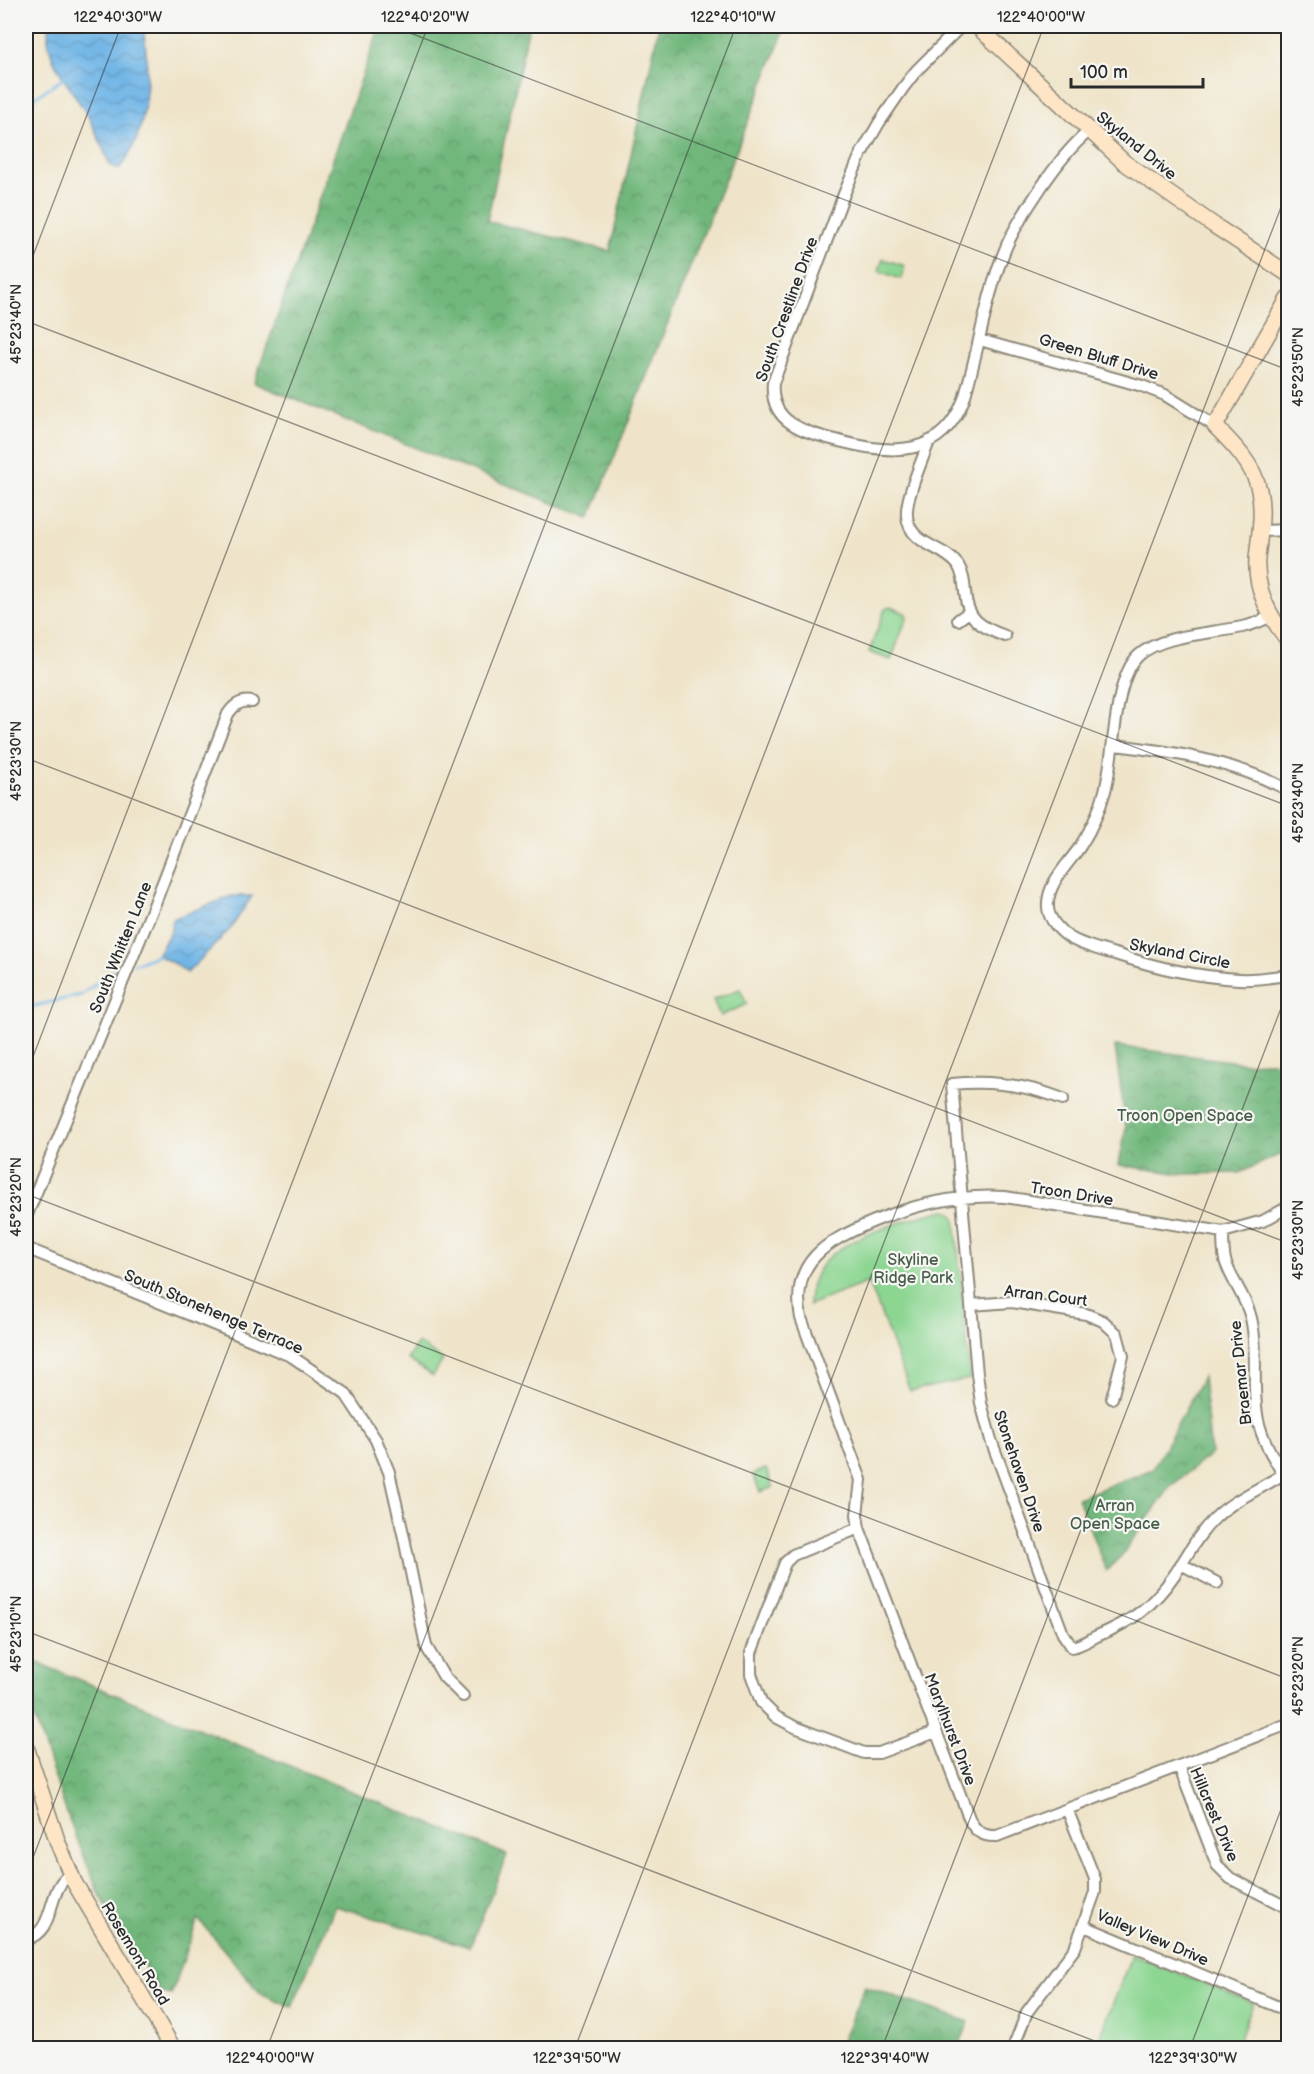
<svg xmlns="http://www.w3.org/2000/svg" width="1314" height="2074" font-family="'Balsamiq Sans',sans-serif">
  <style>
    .green { fill: #8cd692; stroke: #5c805e; stroke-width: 1.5 }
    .forest { fill: url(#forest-crowns); stroke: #4e7154; stroke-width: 1.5 }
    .water { fill: url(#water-waves); stroke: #4e7089; stroke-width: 1.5 }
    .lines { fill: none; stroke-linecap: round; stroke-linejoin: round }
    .stream { stroke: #71b6e7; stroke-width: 3 }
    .street-casing { stroke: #8d887a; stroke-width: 14 }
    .secondary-casing { stroke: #8d887a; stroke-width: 18 }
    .street { stroke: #fff; stroke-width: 10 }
    .secondary { stroke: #fde5c5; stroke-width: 15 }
    .ticks { fill: none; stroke: #2b2b2b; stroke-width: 1.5; stroke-opacity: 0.45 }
    .labels { text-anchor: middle; stroke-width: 4.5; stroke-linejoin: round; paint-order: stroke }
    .street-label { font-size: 16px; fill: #2b2b2b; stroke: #f6f6f2 }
    .park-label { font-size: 16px; fill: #485e4a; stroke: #f6f6f2 }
    .neatline { fill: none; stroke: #2b2b2b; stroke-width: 2 }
    .ticks-label { font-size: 15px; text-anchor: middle; fill: #2b2b2b }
  </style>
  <defs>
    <pattern id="forest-crowns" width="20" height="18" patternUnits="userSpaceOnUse" patternTransform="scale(1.5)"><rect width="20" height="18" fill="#71b77c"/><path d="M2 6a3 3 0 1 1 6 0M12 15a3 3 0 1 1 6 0" fill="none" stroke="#5d9566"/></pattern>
    <pattern id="water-waves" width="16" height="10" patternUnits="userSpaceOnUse" patternTransform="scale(1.5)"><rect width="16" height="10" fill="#71b6e7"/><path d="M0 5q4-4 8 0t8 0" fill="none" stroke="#5d94bb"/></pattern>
  </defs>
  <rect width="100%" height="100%" fill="#f6f6f2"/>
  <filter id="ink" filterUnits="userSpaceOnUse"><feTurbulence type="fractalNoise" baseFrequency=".0167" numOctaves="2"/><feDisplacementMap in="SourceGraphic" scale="12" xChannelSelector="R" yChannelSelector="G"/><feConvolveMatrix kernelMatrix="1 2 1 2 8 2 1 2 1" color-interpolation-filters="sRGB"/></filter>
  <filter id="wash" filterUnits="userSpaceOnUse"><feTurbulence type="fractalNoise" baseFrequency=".008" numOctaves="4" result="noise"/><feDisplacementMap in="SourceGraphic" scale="24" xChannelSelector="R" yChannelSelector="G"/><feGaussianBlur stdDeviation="1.35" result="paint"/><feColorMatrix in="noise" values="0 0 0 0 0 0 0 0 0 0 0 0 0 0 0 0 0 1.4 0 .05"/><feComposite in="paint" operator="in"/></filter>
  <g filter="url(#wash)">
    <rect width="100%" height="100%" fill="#efe4c9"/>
    <path class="green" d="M883 259 905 266 901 279 879 271Z
      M890 607 905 613 907 617 891 660 869 652 885 609Z
      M740 989 747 1004 720 1016 713 1000Z
      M946 1210 950 1212 955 1218 970 1379 910 1391 869 1282 809 1305C809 1287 815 1271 828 1258 853 1235 913 1217 946 1210Z
      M418 1343 443 1360 433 1376 407 1359Z
      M766 1469 773 1487 760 1492 753 1474Z
      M1132 1954 1253 2003 1236 2048H1096Z"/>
    <path class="forest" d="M380 26H529L487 221 610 251 659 26H786L590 518 254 383Z
      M1115 1046 1246 1063 1288 1061V1151L1239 1173 1182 1174 1119 1165 1126 1128Z
      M1203 1377 1211 1454 1171 1486 1122 1555 1106 1571 1078 1498 1153 1469Z
      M26 1658 507 1855 470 1947 335 1906 292 2007 260 1993 198 1919 171 1995 160 1992 98 1892 66 1811 37 1725 26 1699Z
      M865 1986 969 2022 958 2048H839Z"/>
    <path class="water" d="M50 26H143C150 73 151 130 119 169L110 165C103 149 97 133 89 118 76 94 39 54 50 26Z
      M232 896H252L231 928 187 973 177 965 157 955 171 931 172 919Z"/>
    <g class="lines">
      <path class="stream" d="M26 114 35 97 66 77
        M134 964 159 955
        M26 1008 81 995 113 971 125 967"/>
    </g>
  </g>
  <g filter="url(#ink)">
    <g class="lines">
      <g class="street-casing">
        <path id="street" d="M961 26 916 71 903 88 879 123 861 154 844 194 773 383C769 426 810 433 843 442 893 455 942 457 964 399 979 349 986 294 1007 245 1016 224 1029 206 1042 186 1056 166 1070 147 1089 131
          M980 340 1142 386 1165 395 1215 426
          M929 441C923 459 905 498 907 516 910 546 943 545 958 565 963 573 964 582 965 592 967 619 980 627 1005 636
          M1260 531 1288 530
          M1271 616C1262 621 1252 625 1242 627 1211 634 1162 634 1138 656 1113 681 1115 754 1105 791 1100 809 1092 828 1081 845 1070 863 1046 883 1048 908 1049 920 1061 933 1072 939 1085 946 1100 950 1115 954 1154 967 1197 977 1239 979 1255 980 1272 977 1288 975
          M958 620 969 612
          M1114 745C1175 752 1233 761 1288 790
          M1063 1099C1027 1085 991 1080 952 1084L977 1374 981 1403 991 1440 1063 1634 1072 1647C1082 1645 1089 1640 1097 1636 1133 1621 1153 1606 1175 1574 1188 1555 1197 1535 1215 1518 1235 1498 1265 1487 1288 1471
          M1288 1207 1263 1221 1223 1232 1005 1197C959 1194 915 1204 872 1222 826 1242 790 1261 801 1318L861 1480 857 1515 859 1528 969 1818C974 1831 983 1837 997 1836L1288 1724
          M26 1217 155 903 228 714C234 705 241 700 252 702
          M1223 1232C1223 1241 1223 1251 1225 1260 1231 1281 1245 1294 1251 1318 1259 1352 1251 1387 1258 1420 1263 1443 1276 1462 1288 1482
          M26 1248 291 1356 345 1393 376 1440 389 1472 404 1538 426 1646 444 1677 463 1696
          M971 1305 1012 1302 1086 1314 1103 1321 1117 1334 1123 1356 1112 1398
          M859 1528 793 1555 785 1563 751 1653V1674L761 1702 776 1717 795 1727 864 1753H879L936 1732
          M1181 1564 1217 1583
          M1179 1766 1217 1865 1230 1878 1288 1908
          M1084 1926 1288 2011
          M26 1939C57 1932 46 1887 71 1874
          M1013 2048 1027 2012 1075 1948 1095 1892V1879L1067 1809"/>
      </g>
      <g class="secondary-casing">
        <path id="secondary" d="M977 26 1125 163 1215 226 1288 274
          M1288 299 1215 426C1233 444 1254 465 1259 490 1264 513 1259 537 1257 559 1255 589 1270 618 1288 640
          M26 1747 58 1843 74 1882 173 2048"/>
      </g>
      <use href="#street" class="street"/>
      <use href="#secondary" class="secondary"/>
    </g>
  </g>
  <path class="ticks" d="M392 26 1288 370M26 274 121 26M26 321 1288 806M26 758 1288 1243M26 1075 428 26M26 1194 1288 1679M26 1631 1113 2048M26 1876 736 26M267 2048 1044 26M575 2048 1288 189M882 2048 1288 990M1190 2048 1288 1791"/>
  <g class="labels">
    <g class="street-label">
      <text transform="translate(1137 145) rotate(39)" y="6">Skyland Drive</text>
      <text transform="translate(786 309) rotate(-70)" y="6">South Crestline Drive</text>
      <text transform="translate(1099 356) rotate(17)" y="6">Green Bluff Drive</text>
      <text transform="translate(120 947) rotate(-68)" y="6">South Whitten Lane</text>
      <text transform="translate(1180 953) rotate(11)" y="6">Skyland Circle</text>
      <text transform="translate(1072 1193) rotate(9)" y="6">Troon Drive</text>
      <text transform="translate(1046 1295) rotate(7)" y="6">Arran Court</text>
      <text transform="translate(214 1311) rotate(23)" y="6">South Stonehenge Terrace</text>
      <text transform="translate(1240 1373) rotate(-96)" y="6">Braemar Drive</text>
      <text transform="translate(1020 1471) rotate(71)" y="6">Stonehaven Drive</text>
      <text transform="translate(951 1729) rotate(69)" y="6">Marylhurst Drive</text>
      <text transform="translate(1215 1814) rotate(67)" y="6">Hillcrest Drive</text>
      <text transform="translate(1153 1937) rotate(23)" y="6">Valley View Drive</text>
      <text transform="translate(136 1953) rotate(59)" y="6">Rosemont Road</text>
    </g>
    <g class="park-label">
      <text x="1185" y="1121">Troon Open Space</text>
      <text x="913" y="1265">Skyline<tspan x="913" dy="18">Ridge Park</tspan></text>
      <text x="1115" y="1511">Arran<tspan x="1115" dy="18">Open Space</tspan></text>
    </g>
  </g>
  <rect width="1314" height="2074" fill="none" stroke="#f6f6f2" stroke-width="66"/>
  <path d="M1071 78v9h132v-9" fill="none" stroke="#2b2b2b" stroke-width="3"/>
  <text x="1080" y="78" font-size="18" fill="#2b2b2b" stroke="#f6f6f2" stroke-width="4.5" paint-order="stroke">100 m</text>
  <rect x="33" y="33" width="1248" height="2008" class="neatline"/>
  <g class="ticks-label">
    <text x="118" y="22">122°40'30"W</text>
    <text x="425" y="22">122°40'20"W</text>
    <text x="733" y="22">122°40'10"W</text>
    <text x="1041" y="22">122°40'00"W</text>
    <text transform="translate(16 324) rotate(-90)" y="5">45°23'40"N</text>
    <text transform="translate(1298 367) rotate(-90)" y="5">45°23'50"N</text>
    <text transform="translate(16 761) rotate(-90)" y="5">45°23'30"N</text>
    <text transform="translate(1298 803) rotate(-90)" y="5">45°23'40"N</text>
    <text transform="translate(16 1197) rotate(-90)" y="5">45°23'20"N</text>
    <text transform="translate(1298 1240) rotate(-90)" y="5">45°23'30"N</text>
    <text transform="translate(16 1634) rotate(-90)" y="5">45°23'10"N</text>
    <text transform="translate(1298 1676) rotate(-90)" y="5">45°23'20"N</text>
    <text x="270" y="2063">122°40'00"W</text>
    <text x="577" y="2063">122°39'50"W</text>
    <text x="885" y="2063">122°39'40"W</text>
    <text x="1193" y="2063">122°39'30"W</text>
  </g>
</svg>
